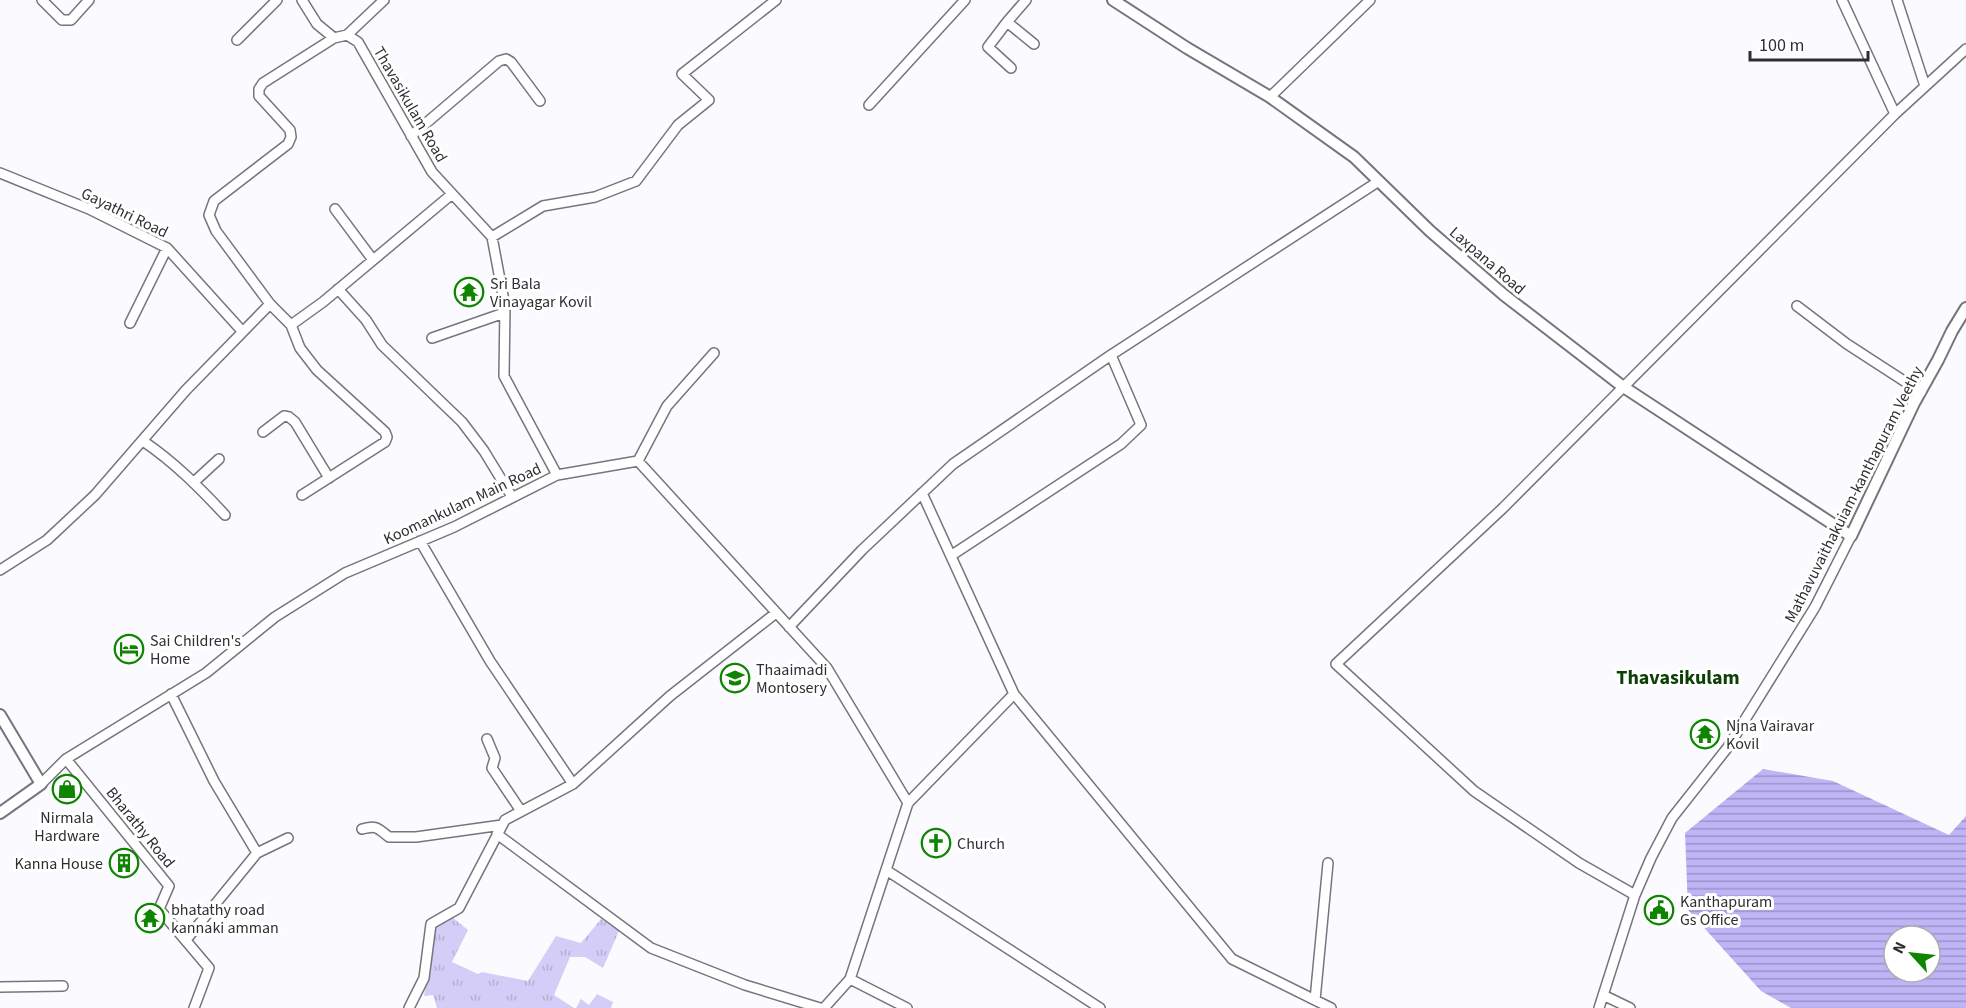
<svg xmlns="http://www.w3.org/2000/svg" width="1966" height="1008" font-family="'Source Sans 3',sans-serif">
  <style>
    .grass { fill: url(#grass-tufts) }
    .water { fill: url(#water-rules); fill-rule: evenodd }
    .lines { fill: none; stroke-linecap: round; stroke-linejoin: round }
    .minor-casing { stroke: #76757d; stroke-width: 12 }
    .tertiary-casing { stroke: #76757d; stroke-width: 14 }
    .minor { stroke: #fff; stroke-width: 9 }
    .tertiary { stroke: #fff; stroke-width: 10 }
    .labels { text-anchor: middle; stroke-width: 6; stroke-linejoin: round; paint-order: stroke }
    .street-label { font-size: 16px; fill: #2f2f32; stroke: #fff }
    .poi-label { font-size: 16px; fill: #2f2f32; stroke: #fff; text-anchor: start }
    .quarter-label { font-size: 20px; font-weight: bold; fill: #0c4007; stroke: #fff }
  </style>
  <defs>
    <pattern id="grass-tufts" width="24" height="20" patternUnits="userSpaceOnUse" patternTransform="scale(1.5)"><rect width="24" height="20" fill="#d3cdf7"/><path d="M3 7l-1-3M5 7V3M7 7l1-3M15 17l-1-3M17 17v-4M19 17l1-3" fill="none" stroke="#b5b0d4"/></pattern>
    <pattern id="water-rules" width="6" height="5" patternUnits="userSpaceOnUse" patternTransform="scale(1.5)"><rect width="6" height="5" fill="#bfb4f6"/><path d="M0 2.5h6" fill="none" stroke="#9c93c8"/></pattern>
  </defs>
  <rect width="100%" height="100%" fill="#fbfbff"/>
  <path class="grass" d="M452 917 468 930 452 962 478 974 482 972 528 981 556 936 581 943 601 919 619 931 603 968 585 957H570L554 995 574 1008H437L433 995 424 996 435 926Z
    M597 994 613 1002 611 1008H576L581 999 589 1005Z"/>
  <path class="water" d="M1763 769 1833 781 1949 835 1966 816V1008H1791L1761 991 1688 910 1685 833ZM1894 936H1930V972H1894Z"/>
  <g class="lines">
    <g class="minor-casing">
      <path id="minor" d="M42 0 62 20H71L89 0
        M302 0 317 24 334 38 347 35 358 42 432 172 492 237
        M1026 0 1007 22 1034 44
        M1897 0 1925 86
        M1007 22 988 47 1011 68
        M347 35 384 0
        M237 40 277 0
        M1270 97 1370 0
        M869 105 965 0
        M1895 114 1966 49
        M411 136 499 61 506 59 511 62 540 101
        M0 173 89 209 167 248 242 331
        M335 209 373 260
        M338 289 366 320 382 345 462 422 484 451 512 497
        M270 304 216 231 209 215 214 201 288 144 291 137 290 130 259 96V89L263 83 334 38
        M1797 306 1847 344 1921 392
        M130 323 167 248
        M291 325 300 348 317 370 385 432 387 437 385 442 302 495
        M432 338 504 313
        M263 432 284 416 289 417 295 422 329 478
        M143 441C174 462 199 487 225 515
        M638 461 667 406 714 353
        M557 475 638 461 827 668 908 803
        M194 482 219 459
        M922 493 1014 694
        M420 541 490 661 573 784
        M952 555 1121 444 1141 425 1111 355
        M0 570 47 540 95 495 186 390 270 304 291 325 323 302 452 194
        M789 627 862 550 953 464 1111 355 1379 181
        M171 694 214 781 257 853
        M487 739 495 758 492 768 521 811
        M66 759 169 886 159 909 209 968 194 1008
        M41 784 66 759 206 673 275 617 345 573 454 527 557 475 504 376 505 306 492 237 543 206 595 197 636 181 678 125 709 100 682 74 776 0
        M362 829C378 825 377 828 389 837H416L502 825
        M497 834 651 948 745 985 820 1008
        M886 870 1100 1008
        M1635 895 1579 863 1474 791 1336 664 1503 508 1895 114 1842 0
        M186 940 257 853 288 838
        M0 987 63 986
        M1603 995 1630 1008
        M1315 1000 1328 863
        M409 1008 424 978 431 924 459 908 505 820 573 784 670 696 776 613
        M824 1008 850 979
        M907 1008 850 979 908 803 1014 694 1232 959 1331 1008
        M1599 1008 1635 895 1651 858 1672 818 1728 747 1815 607 1851 536"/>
    </g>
    <g class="tertiary-casing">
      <path id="tertiary" d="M1113 0 1187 48 1270 97 1354 157 1430 231 1504 295 1622 386 1851 536 1914 403 1938 360 1952 331 1966 308
        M0 715 41 784 0 813"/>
    </g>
    <use href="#minor" class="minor"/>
    <use href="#tertiary" class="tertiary"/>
  </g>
  <defs>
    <g id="temple-ring" transform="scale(1.5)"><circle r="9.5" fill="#fff" stroke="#0e8400" stroke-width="1.5"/><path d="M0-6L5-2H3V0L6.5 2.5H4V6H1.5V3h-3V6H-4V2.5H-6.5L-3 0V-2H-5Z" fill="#0e8400"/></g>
    <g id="hotel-ring" transform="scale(1.5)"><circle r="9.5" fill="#fff" stroke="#0e8400" stroke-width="1.5"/><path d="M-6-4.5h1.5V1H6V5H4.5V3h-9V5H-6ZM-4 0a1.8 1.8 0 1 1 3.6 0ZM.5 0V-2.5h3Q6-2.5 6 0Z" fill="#0e8400"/></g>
    <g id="school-ring" transform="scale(1.5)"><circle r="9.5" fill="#fff" stroke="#0e8400" stroke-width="1.5"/><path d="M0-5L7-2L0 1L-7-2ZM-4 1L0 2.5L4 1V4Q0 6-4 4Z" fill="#0e8400"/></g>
    <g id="shop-ring" transform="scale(1.5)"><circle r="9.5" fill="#fff" stroke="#0e8400" stroke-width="1.5"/><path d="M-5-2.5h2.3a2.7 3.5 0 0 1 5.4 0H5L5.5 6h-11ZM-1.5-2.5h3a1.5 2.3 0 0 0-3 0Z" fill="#0e8400"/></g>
    <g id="church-ring" transform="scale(1.5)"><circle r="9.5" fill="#fff" stroke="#0e8400" stroke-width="1.5"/><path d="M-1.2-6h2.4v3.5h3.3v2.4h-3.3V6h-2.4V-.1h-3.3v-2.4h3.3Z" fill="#0e8400"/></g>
    <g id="building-ring" transform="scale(1.5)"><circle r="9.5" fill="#fff" stroke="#0e8400" stroke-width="1.5"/><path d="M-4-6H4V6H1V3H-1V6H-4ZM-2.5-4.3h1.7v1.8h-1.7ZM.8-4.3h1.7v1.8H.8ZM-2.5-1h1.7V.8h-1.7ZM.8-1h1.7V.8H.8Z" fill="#0e8400"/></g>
    <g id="civic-ring" transform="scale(1.5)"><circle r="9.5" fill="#fff" stroke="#0e8400" stroke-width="1.5"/><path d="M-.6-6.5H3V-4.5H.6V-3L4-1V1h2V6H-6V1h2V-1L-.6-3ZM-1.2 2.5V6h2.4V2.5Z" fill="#0e8400"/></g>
  </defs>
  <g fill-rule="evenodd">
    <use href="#temple-ring" x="469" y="292"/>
    <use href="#hotel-ring" x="129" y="649"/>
    <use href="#school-ring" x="735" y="678"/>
    <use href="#temple-ring" x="1705" y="734"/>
    <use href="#shop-ring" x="67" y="789"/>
    <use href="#church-ring" x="936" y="843"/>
    <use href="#building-ring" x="124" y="863"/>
    <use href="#civic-ring" x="1659" y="910"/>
    <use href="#temple-ring" x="150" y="918"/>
  </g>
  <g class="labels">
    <g class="street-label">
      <text transform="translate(411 104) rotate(60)" y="6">Thavasikulam Road</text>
      <text transform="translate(125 212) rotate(26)" y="6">Gayathri Road</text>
      <text transform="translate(1488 260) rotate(41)" y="6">Laxpana Road</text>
      <text transform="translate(1853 494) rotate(-63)" y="6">Mathavuvaithakuiam-kanthapuram Veethy</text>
      <text transform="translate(462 503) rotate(-25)" y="6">Koomankulam Main Road</text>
      <text transform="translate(141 827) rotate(51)" y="6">Bharathy Road</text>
    </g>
    <g class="poi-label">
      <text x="490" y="289">Sri Bala<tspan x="490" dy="18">Vinayagar Kovil</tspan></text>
      <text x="150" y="646">Sai Children's<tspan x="150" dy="18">Home</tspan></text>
      <text x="756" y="675">Thaaimadi<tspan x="756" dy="18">Montosery</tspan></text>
      <text x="1726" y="731">Njna Vairavar<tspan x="1726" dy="18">Kovil</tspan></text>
      <text x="67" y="823" text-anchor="middle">Nirmala<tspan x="67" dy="18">Hardware</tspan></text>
      <text x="957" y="849">Church</text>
      <text x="103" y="869" text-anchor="end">Kanna House</text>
      <text x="1680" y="907">Kanthapuram<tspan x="1680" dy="18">Gs Office</tspan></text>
      <text x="171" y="915">bhatathy road<tspan x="171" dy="18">kannaki amman</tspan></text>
    </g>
    <g class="quarter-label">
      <text x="1678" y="684">Thavasikulam</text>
    </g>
  </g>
  <g transform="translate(1912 954) rotate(297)"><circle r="28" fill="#ffffff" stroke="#acacad" stroke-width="1.5"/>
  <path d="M0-4.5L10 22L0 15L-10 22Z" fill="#0e8400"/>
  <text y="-9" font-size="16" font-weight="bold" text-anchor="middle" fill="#2f2f32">N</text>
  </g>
  <path d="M1750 51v9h118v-9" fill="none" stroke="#2f2f32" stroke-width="3"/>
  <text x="1759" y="51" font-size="18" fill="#2f2f32" stroke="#ffffff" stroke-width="4.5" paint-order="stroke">100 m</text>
</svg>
